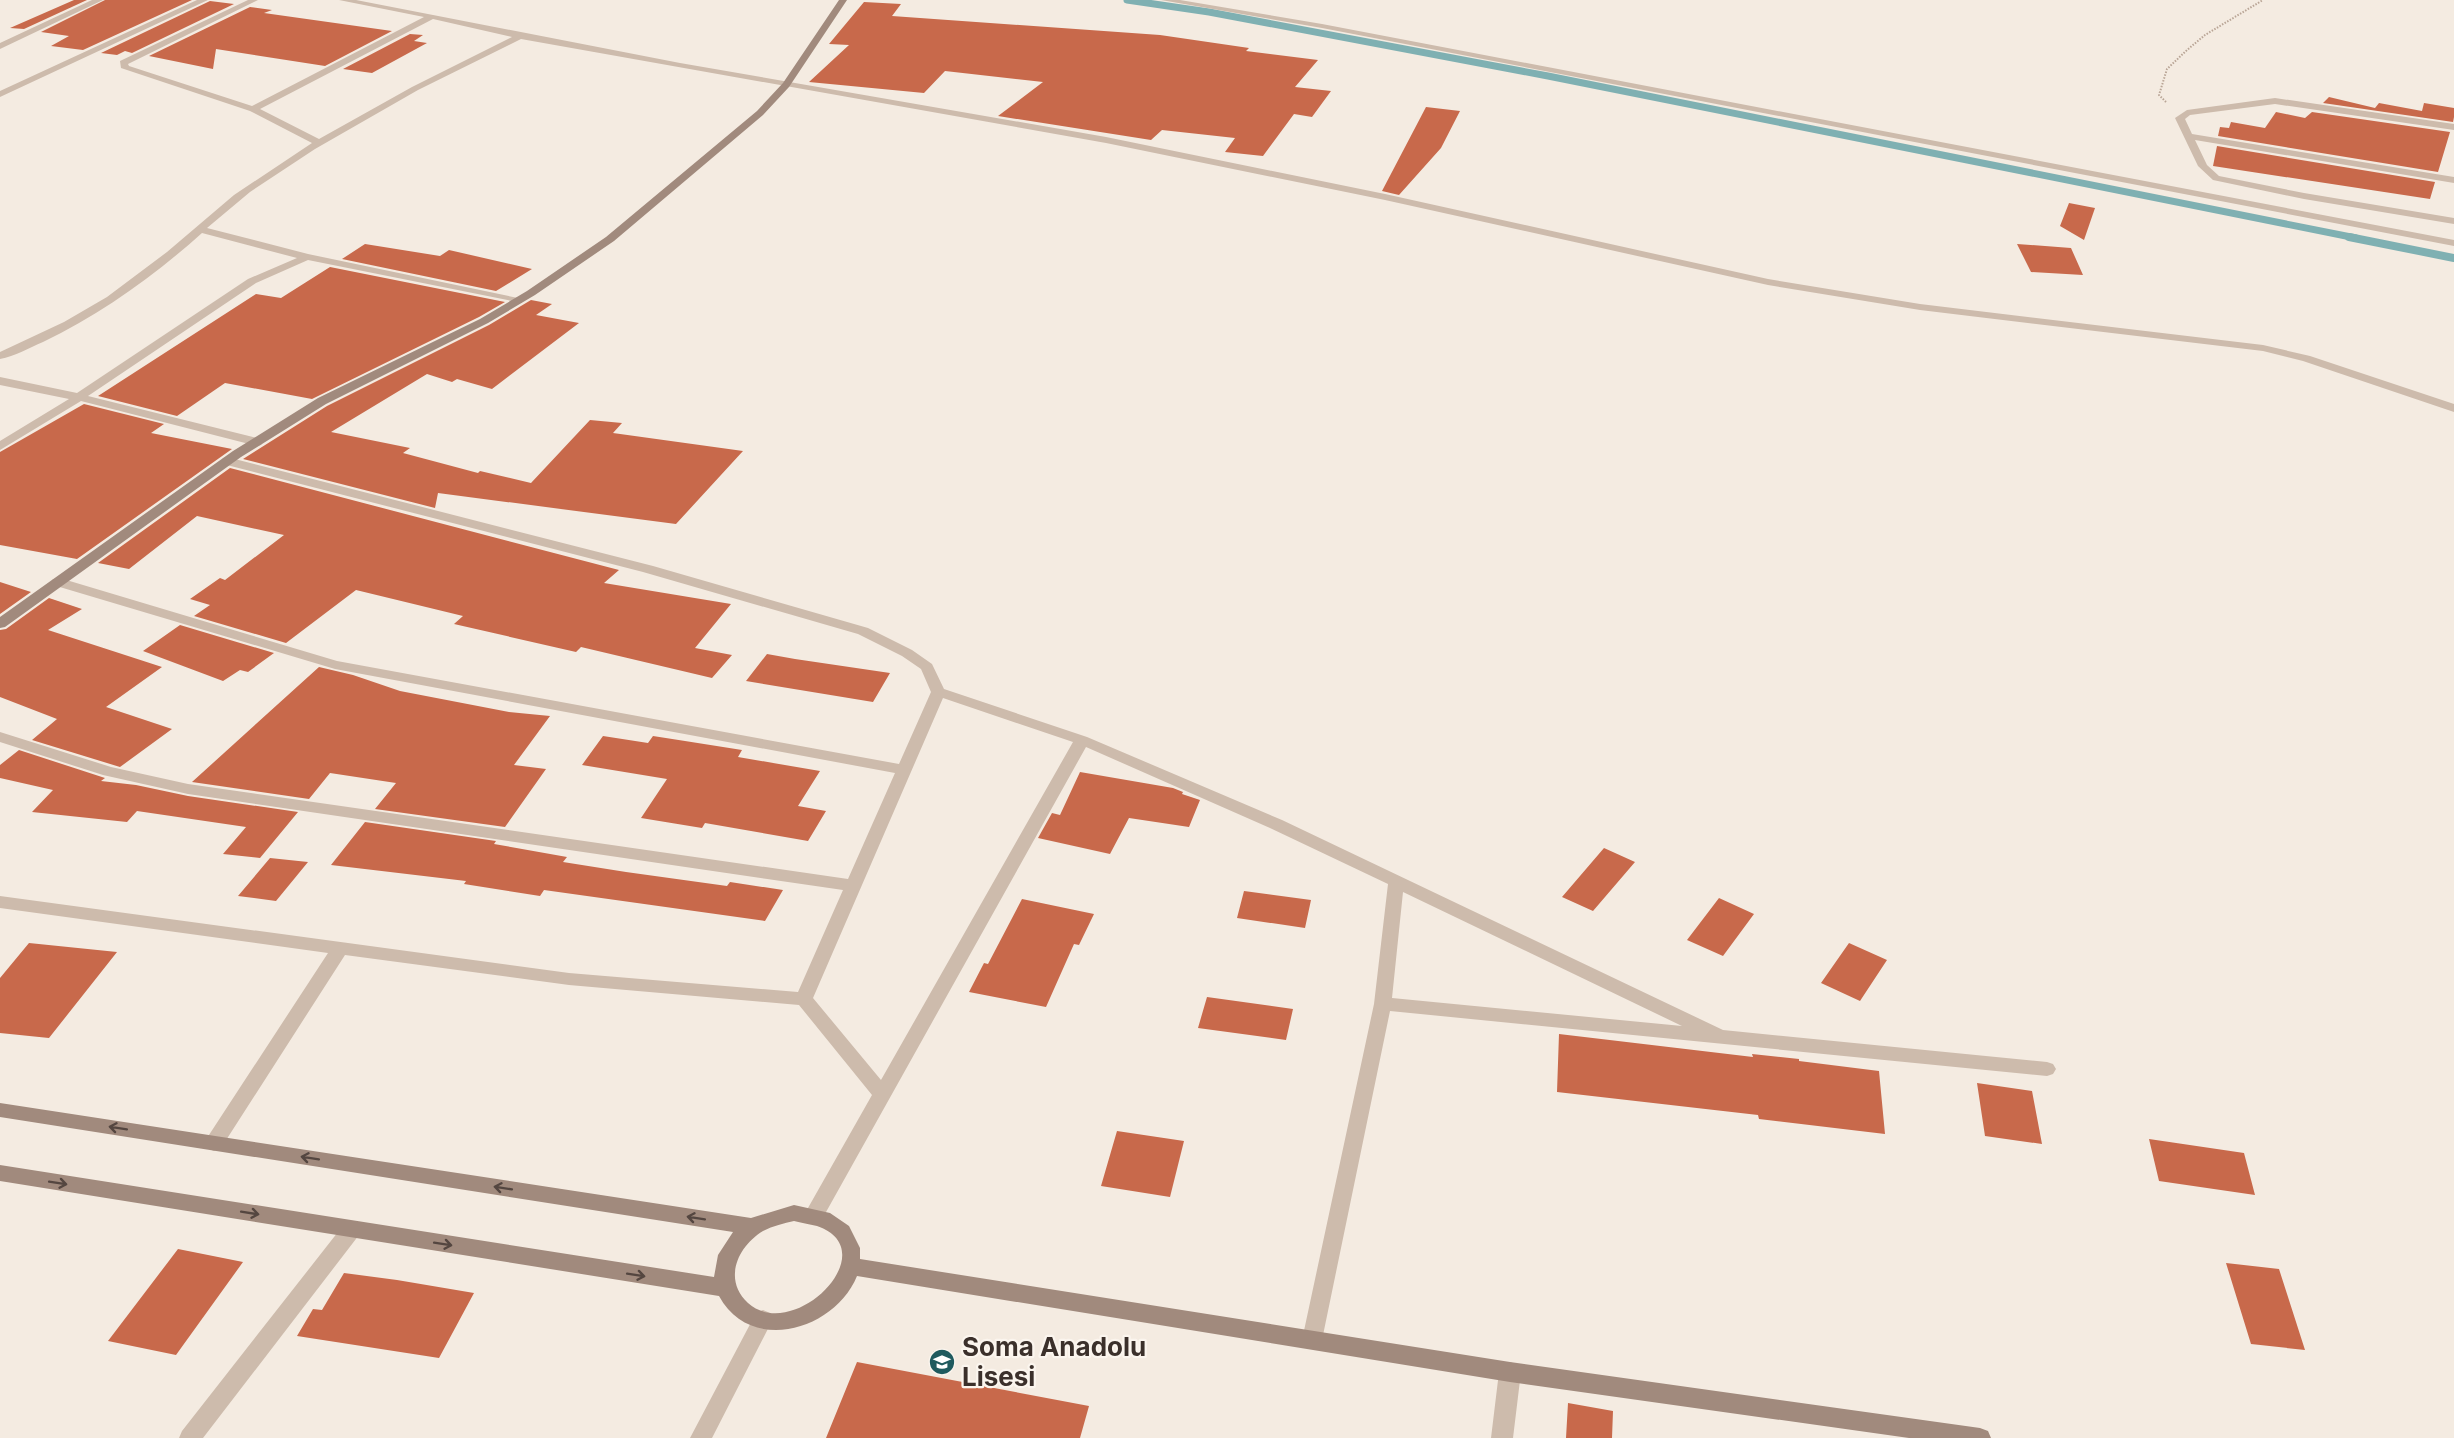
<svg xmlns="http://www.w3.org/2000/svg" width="2454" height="1438" font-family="Inter,sans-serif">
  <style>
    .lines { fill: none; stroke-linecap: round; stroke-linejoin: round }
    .stream-far1 { stroke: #7fb0b2; stroke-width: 7 }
    .stream { stroke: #7fb0b2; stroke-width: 8 }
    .building { fill: #c8694b }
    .path { stroke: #b9a596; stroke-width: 2; stroke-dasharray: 1.5 1.5; stroke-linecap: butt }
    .street { fill: #cdbbac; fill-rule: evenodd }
    .secondary { fill: #a18a7d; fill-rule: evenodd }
    .oneway { stroke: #544640 }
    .labels { text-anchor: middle; stroke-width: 4.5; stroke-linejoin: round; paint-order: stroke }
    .near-poi-label { font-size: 26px; font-weight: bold; fill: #3b302b; stroke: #fbf5ee; text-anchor: start }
  </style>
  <rect width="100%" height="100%" fill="#f4ebe1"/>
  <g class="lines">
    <path class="stream-far1" d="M1127 0 1209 12 1548 76 2356 238"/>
    <path class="stream" d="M2349 237 2454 258"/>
  </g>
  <path class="building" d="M74 0H87L24 29 10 28Z
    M105 0H192L83 50 51 46 69 36 41 32Z
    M210 1 234 4 132 53 125 51 117 55 101 53Z
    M864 2 901 4 892 16 1160 35 1249 48 1246 51 1318 60 1295 87 1331 91 1312 117 1294 114 1263 156 1225 152 1235 138 1162 130 1151 140 998 116 1043 82 945 71 924 93 809 82 849 45 829 44Z
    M250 7 272 10 264 13 392 31 325 66 216 49 213 69 149 56Z
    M410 34 423 35 414 41 427 43 372 73 343 69Z
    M2329 97 2375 108 2379 103 2422 111 2424 103 2454 108V117L2453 122 2323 103Z
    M1426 107 1460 111 1441 148 1399 195 1382 191Z
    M2276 112 2305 118 2312 112 2450 132 2438 172 2218 136 2220 127 2229 128 2231 122 2265 128Z
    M2217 146 2435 182 2430 199 2213 166Z
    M2069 203 2095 208 2084 240 2060 226Z
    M365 244 440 256 449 250 532 269 496 291 342 259Z
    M2017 244 2071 248 2083 275 2031 272Z
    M330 267 505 302 479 317 312 399 225 383 177 416 98 396 256 294 281 298Z
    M531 300 552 304 536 315 579 323 492 389 457 379 452 382 427 374 331 432 410 448 403 453 478 473 480 471 531 483 590 420 622 423 613 433 743 451 676 524 438 493 435 508 243 459 327 406 489 325Z
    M84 404 164 424 151 433 232 449 77 559 0 545V452Z
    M230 468 619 570 604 583 731 604 695 648 732 655 712 678 581 647 576 652 454 624 463 616 356 590 286 643 194 616 210 605 190 599 220 578 225 580 284 535 197 516 129 569 98 563Z
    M0 582 31 592 0 614Z
    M49 598 82 609 48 630 162 667 106 707 172 729 120 767 32 740 57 719 0 697V630L6 629Z
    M180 625 274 653 248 672 240 670 223 681 143 651Z
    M767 654 795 659 890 673 873 702 746 681Z
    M319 667 353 675 400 691 509 712 550 716 514 765 546 769 505 827 375 809 396 783 330 773 309 799 192 782Z
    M603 736 648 743 653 736 685 741 742 750 738 757 820 771 798 806 826 811 808 841 705 823 702 828 641 818 667 779 582 765Z
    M19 750 105 778 101 781 136 785 188 796 298 812 260 858 223 854 246 827 137 811 127 822 32 812 53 790 0 778V765Z
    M1080 772 1173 788 1183 792 1182 794 1200 800 1189 827 1129 818 1110 854 1038 838 1052 813 1060 815Z
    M365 822 496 841 494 844 567 857 563 862 626 872 727 886 730 882 783 890 765 921 544 890 540 896 464 884 466 881 331 865Z
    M1604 848 1635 862 1593 911 1562 897Z
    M270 858 308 862 276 901 238 896Z
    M1244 891 1311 900 1305 928 1237 918Z
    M1719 898 1754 914 1723 956 1687 940Z
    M1022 899 1094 914 1079 945 1074 944 1046 1007 969 992 984 963 988 964Z
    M29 943 117 952 49 1038 0 1033V978Z
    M1849 943 1887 960 1860 1001 1821 983Z
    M1207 997 1293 1009 1286 1040 1198 1028Z
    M1559 1034 1753 1057 1752 1054 1799 1059V1061L1879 1071 1885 1134 1759 1119 1758 1115 1557 1092Z
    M1977 1083 2032 1091 2042 1144 1985 1136Z
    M1117 1131 1184 1141 1170 1197 1101 1186Z
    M2149 1139 2244 1153 2255 1195 2159 1181Z
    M178 1249 243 1262 176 1355 108 1341Z
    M2226 1263 2279 1269 2305 1350 2251 1344Z
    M344 1273 397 1280 474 1293 439 1358 297 1336 313 1309 322 1310Z
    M857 1362 1089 1406 1080 1438H826Z
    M1568 1403 1613 1411 1612 1438H1566Z"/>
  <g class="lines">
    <path class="path" d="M2166 102 2159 95 2167 69 2187 50 2205 35 2263 0"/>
    <path class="street" d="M92 0H103L0 49V43Z
      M197 0H208L0 97V91Z
      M248 0H258L128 64 129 66 252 106 424 17 339 0H356L680 63 1106 137 1385 194 1768 279 1920 304 2263 345 2310 356 2454 404V412L2303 361 2263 351 1920 310 1768 285 1385 200 1106 143 521 39 418 90 315 149 250 192 207 228 308 254 518 298 522 299V303L308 260 256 283 88 396 261 439 263 442 261 445 257 446 81 401 0 450V441L69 399 0 385V377L77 393 248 279 297 258 202 233C154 276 101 314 43 342 29 348 15 356 0 359V352L64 322 107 297 167 252 234 195 312 143 250 111 121 68 120 61ZM433 19 512 37 412 87 319 139 260 109Z
      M1161 0H1180L1322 24 2454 240V246L1322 28Z
      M2275 98 2454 124V130L2275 104 2190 115 2185 119 2192 134 2454 177V183L2195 140 2207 165 2219 176 2304 193 2454 218V224L2304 199 2213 180 2198 166 2175 118 2187 110Z
      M227 457 653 566 868 628 912 650 932 664 944 689 1087 737 1282 820 1723 1030 2047 1062 2053 1064 2056 1069 2053 1074 2047 1076 1390 1011 1322 1340 1319 1347 1312 1349 1305 1347 1302 1340 1374 1004 1388 884 1270 828 1086 747 821 1221 814 1223 807 1221 804 1215 872 1095 799 1005 569 985 345 955 221 1148 214 1151 207 1148 204 1143 207 1138 328 953 0 908V896L569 973 798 992 843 890 188 794 103 775 0 742V732L111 767 188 784 848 879 895 773 335 669 53 585 51 582 53 579H63L337 661 899 764 931 692 921 669 902 656 858 634 643 572 223 464 221 461 223 458ZM943 698 1073 742 881 1080 813 998ZM1403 892 1682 1026 1392 998Z
      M352 1221 359 1223 362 1229 359 1235 203 1438H179L182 1431 345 1223Z
      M763 1310 770 1313 773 1319 712 1438H690L756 1313Z
      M1510 1362 1518 1365 1521 1372 1513 1438H1491L1499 1372 1502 1365Z"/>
    <path class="secondary" d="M839 0H847L789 87 763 115 614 241 535 295 488 323 326 404 241 457 5 627 0 628V617L233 451 318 398 480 319 527 291 606 237 757 111 783 83Z
      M0 1103 751 1218 794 1205 830 1213 849 1226 860 1248V1259L1510 1362 1980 1428 1988 1431 1991 1438H1909L1510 1382 857 1276C835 1330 751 1355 719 1296L0 1181V1165L714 1277 718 1255 733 1232 0 1117ZM794 1221C801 1223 809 1224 817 1226 887 1250 794 1344 748 1303 723 1280 737 1247 763 1231 773 1226 784 1223 794 1221Z"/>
  </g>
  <defs><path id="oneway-shaft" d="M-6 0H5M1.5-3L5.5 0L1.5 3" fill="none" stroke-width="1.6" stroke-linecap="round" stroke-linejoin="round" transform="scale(1.5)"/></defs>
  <g class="oneway">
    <use href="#oneway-shaft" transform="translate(118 1128) rotate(-171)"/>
    <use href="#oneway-shaft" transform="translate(310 1158) rotate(-171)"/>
    <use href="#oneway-shaft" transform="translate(58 1183) rotate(9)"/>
    <use href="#oneway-shaft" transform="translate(503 1188) rotate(-171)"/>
    <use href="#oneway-shaft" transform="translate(250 1213) rotate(9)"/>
    <use href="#oneway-shaft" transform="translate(696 1218) rotate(-171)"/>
    <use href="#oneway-shaft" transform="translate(443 1244) rotate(9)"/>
    <use href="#oneway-shaft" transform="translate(636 1275) rotate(9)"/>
  </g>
  <defs>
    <g id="school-disc" transform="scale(1.35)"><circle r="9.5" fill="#1f5a5e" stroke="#fbf5ee"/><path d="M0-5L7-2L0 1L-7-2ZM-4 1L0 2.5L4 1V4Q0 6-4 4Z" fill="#fff"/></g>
  </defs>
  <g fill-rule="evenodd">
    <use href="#school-disc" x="942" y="1362"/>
  </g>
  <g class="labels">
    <g class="near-poi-label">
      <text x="962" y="1356">Soma Anadolu<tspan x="962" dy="30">Lisesi</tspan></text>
    </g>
  </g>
</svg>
